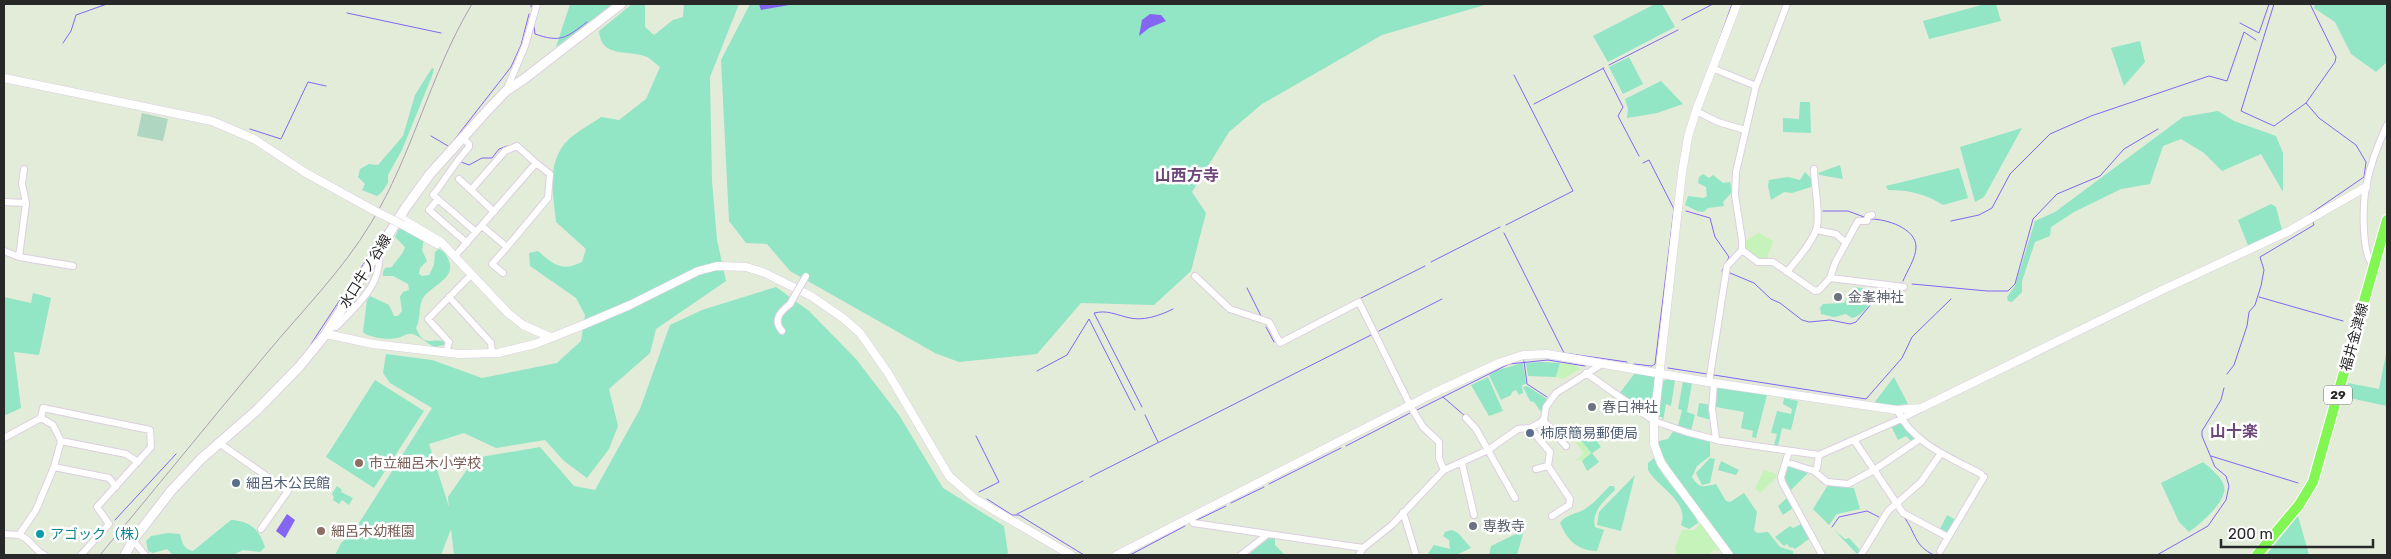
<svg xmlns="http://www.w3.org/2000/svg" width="2391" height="559" font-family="Rubik,'Noto Sans JP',sans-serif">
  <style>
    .green { fill: #92e5c5 }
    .sand { fill: #c6f3ba }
    .cemetery { fill: #afd6c1 }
    .water { fill: #8466f3 }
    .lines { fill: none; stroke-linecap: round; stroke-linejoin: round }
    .stream { stroke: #8466f3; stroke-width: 1 }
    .minor-casing { stroke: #ddcee2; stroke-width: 8 }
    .tertiary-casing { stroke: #ddcee2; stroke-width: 9 }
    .secondary-casing { stroke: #ddcee2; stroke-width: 11 }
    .primary-casing { stroke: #fff; stroke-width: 12 }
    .minor { stroke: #fff; stroke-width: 6 }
    .tertiary { stroke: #fff; stroke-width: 8 }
    .secondary { stroke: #fff; stroke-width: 9 }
    .primary { stroke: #82f653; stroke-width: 10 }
    .rail { stroke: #af9cb4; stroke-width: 1 }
    .minor-bridge-casing { stroke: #ddcee2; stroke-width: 8; stroke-linecap: butt }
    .tertiary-bridge-casing { stroke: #ddcee2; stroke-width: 9; stroke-linecap: butt }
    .minor-bridge { stroke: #fff; stroke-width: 6 }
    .tertiary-bridge { stroke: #fff; stroke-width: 8 }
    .worship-dot { fill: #6b7280; stroke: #fff; stroke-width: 2 }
    .service-dot { fill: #5c6f8a; stroke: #fff; stroke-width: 2 }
    .education-dot { fill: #8d6e63; stroke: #fff; stroke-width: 2 }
    .culture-dot { fill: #0f9aa8; stroke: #fff; stroke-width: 2 }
    .labels { text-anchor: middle; stroke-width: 5; stroke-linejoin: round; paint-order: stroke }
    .shield { fill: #fff; stroke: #686868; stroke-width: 1 }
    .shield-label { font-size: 12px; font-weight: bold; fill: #282828 }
    .street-label { font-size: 14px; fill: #282828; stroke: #fff }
    .worship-label { font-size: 14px; fill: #5b616d; stroke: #fff; text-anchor: start }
    .service-label { font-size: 14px; fill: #4e5e75; stroke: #fff; text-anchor: start }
    .education-label { font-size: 14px; fill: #785e54; stroke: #fff; text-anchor: start }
    .culture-label { font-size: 14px; fill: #0d838f; stroke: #fff; text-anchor: start }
    .quarter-label { font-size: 16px; font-weight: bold; fill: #6e477a; stroke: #fff }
  </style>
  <rect width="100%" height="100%" fill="#e2ecd9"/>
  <path class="green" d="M570 4H615L556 47Z
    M632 4H645V27L654 35 673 20 683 17 684 4H739L710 77 712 181 717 240 726 281 656 329 650 353 609 389 618 426 609 449 587 478 564 461 545 440 496 448 464 433 429 444 449 507 448 497 475 458 540 447 574 486 595 490 640 409 670 325 702 310 776 287 809 311 856 359 899 415 943 488 1004 526 1008 553 1004 555H454L451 529 441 555H335L341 543 356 528 432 408 390 383 383 373 386 354 432 360 482 378 557 363 581 341 585 315 576 298 530 266 529 253 538 251C554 265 562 272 582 262L586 249 556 222C553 193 546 161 569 139 578 131 591 124 601 117L619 120 646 99 660 67C656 64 651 59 647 57 628 49 601 59 599 31Z
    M750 4H1488L1382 35 1262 104 1229 132 1192 192 1206 213 1191 271 1154 305 1081 303 1037 354 959 362 935 353 790 271 767 244 746 243 729 221 721 60Z
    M1655 4H1662L1675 27 1608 62 1593 36Z
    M1985 4H1996L2001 21 1929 39 1923 21Z
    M2315 4H2387V62L2376 72 2351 54 2335 22 2314 8Z
    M2140 41 2145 62 2124 86 2111 48Z
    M1629 57 1643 84 1623 94 1609 67Z
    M432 68 434 69 432 76 402 150 388 175V183L382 192 377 196 362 190 365 184 358 177 360 169 369 164 378 165 403 136 415 95Z
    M1661 81 1683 104 1657 113 1627 118 1628 109 1625 99Z
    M1800 102H1810L1811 133 1783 132V118L1799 119Z
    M2218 111 2234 121 2276 136 2283 153V192L2261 154 2222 171 2204 153 2181 139 2163 146 2150 184 2121 189 2074 212 2051 227 2050 236 2035 242 2022 281V292L2012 302 2008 301 2007 297 2015 286 2035 221 2055 212 2183 117Z
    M2022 128 1984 197 1975 202 1960 147Z
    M1840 165 1843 179 1820 175 1818 173Z
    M1959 168 1968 198 1943 205C1926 194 1909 190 1888 190L1886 186Z
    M1805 172 1812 179 1811 187 1792 193 1784 192 1771 200 1768 186 1769 180 1788 177 1800 180Z
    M1703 174 1709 178 1713 175 1723 183 1730 182 1732 192 1723 202 1724 206 1708 208 1703 212 1697 211 1685 205 1688 196 1704 198 1707 196 1706 187 1698 183 1699 177Z
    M2271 204 2276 207 2282 230 2249 248 2238 220Z
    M399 229H407L424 239 422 250 427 261 420 268 419 274 422 276 429 275 434 265 435 252 439 249C444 251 447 255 449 261 456 279 430 286 423 298 418 307 421 319 416 328 424 348 430 338 444 341V345L435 347C427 344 420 336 412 334 406 333 403 337 397 338 388 340 369 338 363 332L367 300 370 296 389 305 394 316H398L402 311 400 297 403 292 409 290 408 284 393 276H383V272L385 268 392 267C396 260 403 255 405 247L395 237Z
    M1853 287 1872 289C1876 300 1862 316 1852 318L1846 314 1834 317 1821 314 1820 308 1823 304 1844 303Z
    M33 293 51 298 39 355 14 352 21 408 6 415 4 413V297L31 303Z
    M2387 349V406L2345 397 2348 383 2379 389Z
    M1541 362 1560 363 1556 377 1528 376 1526 363Z
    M1523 363 1526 384 1522 385 1523 393 1519 395 1516 390 1512 392 1511 395 1501 400 1489 375 1498 370Z
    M1635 373 1656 377 1652 416 1619 394Z
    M1488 377 1503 411 1489 416 1471 385Z
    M1894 377 1908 404 1892 406 1874 403Z
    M1667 379 1675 380 1671 406 1666 404 1663 421 1662 417H1659L1663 381Z
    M375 380 424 411 374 488 326 457Z
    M1683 381 1692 383 1687 412 1695 415 1691 431 1678 426 1682 410 1678 409Z
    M1527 386 1547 399 1541 412 1534 402 1530 401 1523 387Z
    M1716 387 1767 395 1756 438 1752 437 1753 431 1741 428 1744 412 1716 407Z
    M1784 398 1798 401 1791 430 1782 428 1778 446 1774 445 1777 434 1771 433 1777 411 1791 414 1792 409 1783 404Z
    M1699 403 1711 405V420L1697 416Z
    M1899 422 1915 437 1912 442 1906 436 1898 440 1891 426Z
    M1584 430 1590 438 1593 436 1601 447 1592 453 1599 462 1587 471 1582 461 1591 453 1577 435Z
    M1674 430 1710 441V456L1697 466 1692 477C1699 489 1704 487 1716 484L1726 501 1730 502 1744 493 1757 512 1754 530 1757 533 1768 532 1780 547 1793 551V555H1733L1672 472 1658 447 1659 441 1668 439Z
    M1654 458C1663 482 1688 499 1698 523L1689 529 1681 525C1690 501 1657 487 1648 470V463Z
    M1710 458 1715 459 1710 483 1702 485 1696 473Z
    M1721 461 1739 470 1736 475 1718 470Z
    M2203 462C2210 468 2222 477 2224 486 2228 501 2200 524 2189 532L2179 522 2161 483Z
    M1787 465 1808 473 1790 491 1784 477Z
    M1635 475 1621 531 1597 525 1599 512Z
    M1828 485 1854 488 1860 509 1837 514 1829 525 1813 509Z
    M337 486 342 490 341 492 353 498 349 505 342 500 339 504 333 500 334 497 332 494Z
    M1610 486H1614L1615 490C1605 500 1591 511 1595 527L1604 530 1597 551C1578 551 1567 540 1560 523 1566 514 1577 514 1585 509 1595 503 1601 494 1610 486Z
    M1787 498 1793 508 1783 515 1778 506Z
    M1947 515 1956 520 1948 536 1939 531Z
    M2298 516 2309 555H2266Z
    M231 520C250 521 259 529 265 547L260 552 243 550 233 555H173L167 549 153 553 148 551 146 541 151 536 168 533 180 534C182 542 183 549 193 551Z
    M1801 524 1809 539 1795 549 1792 547 1790 548 1787 544 1784 546 1775 537 1790 526 1793 528Z
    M1452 530 1458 533 1471 548 1456 555H1427L1434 545 1450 549 1449 540 1443 536 1445 532Z
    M1524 530 1517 555H1489L1491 546Z
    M1834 530 1845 539 1849 538 1859 549 1858 555Z
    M1268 538H1275V545L1285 555H1249L1255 548Z"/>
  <path class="sand" d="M1759 233 1773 241 1767 258 1757 259 1745 250 1744 242Z
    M1560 363 1575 365 1580 369 1563 379 1556 377Z
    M1580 439 1591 453 1582 461 1580 459 1578 461 1576 460 1584 453 1576 443Z
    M1764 470 1777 474 1776 478 1760 493 1755 488Z
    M1701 523 1720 551 1714 550 1708 555H1676L1675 548 1682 530H1694Z"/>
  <path class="cemetery" d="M142 113 168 119 163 141 137 136Z"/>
  <path class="water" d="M759 4H795L761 10Z
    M1150 14 1161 15 1166 21 1149 28 1139 36 1142 20Z
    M287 514 295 520 285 538 276 531Z"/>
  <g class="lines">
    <path class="stream" d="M2274 4 2241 111 2274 126 2306 103
      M531 7V4
      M347 13 441 33
      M1682 20 1713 4
      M2240 23 2259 33 2269 4
      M534 26 535 34C561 43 566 38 587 22
      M1720 38 1732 4
      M63 43 71 31 76 15 107 4
      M1609 65 1678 30
      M1603 68 1623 107 1618 116 1639 156
      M1534 104 1604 68
      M250 129 281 139 308 82 326 86
      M431 136 448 146
      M447 149 511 67 521 45 529 14
      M461 162 469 165 482 158H492L499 149 507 146
      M1686 211 1710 218 1715 237 1729 257 1722 271
      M1823 211H1848L1864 217
      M2310 214 2364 177 2366 162 2356 145 2319 118 2306 103 2335 62 2336 57 2310 4
      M1871 219C1886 219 1916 228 1916 247 1916 258 1907 271 1903 281
      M1951 221 1979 215 1992 208 2010 174 2050 134 2091 116 2209 76 2227 81 2244 32 2256 40
      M1506 225 1573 191 1514 75
      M1504 233 1564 353 1627 362
      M1431 262 1500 227
      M1730 273 1754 283 1771 299 1780 303 1802 320 1809 322 1830 320 1850 324 1856 322 1883 290
      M1912 284 1987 291H2008L2015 284 2033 219 2057 194 2100 176 2124 149 2158 129
      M1247 288 1261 316
      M2259 297 2343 321
      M1361 298 1425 266
      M1266 327 1274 342
      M1379 331 1442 299
      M311 344 391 222
      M1524 361 1527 384 1547 397
      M1634 364 1652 366 1655 364 1674 209 1649 160 1643 163
      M1668 368 1707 374
      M1037 371 1067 355 1089 319 1135 410
      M2227 374 2234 365 2247 326 2249 312 2255 305 2261 286 2264 270 2260 257 2314 225 2312 220
      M1714 375 1866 399 1902 358 1912 337 1951 299
      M1443 397 1465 416
      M1142 407 1094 313C1107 310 1114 314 1126 317 1142 322 1159 316 1173 309
      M1417 410 1509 364 1548 360 1585 366
      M1145 415 1158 442
      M976 436 999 482 979 492
      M1346 446 1410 413
      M2211 456 2298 483
      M1090 477 1371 335
      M1269 484 1341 448
      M987 499 1012 515H1019L1084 555
      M1231 503 1264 487
      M1017 514 1083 481
      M1904 517C1916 533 1914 546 1934 555
      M115 520 176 454
      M1197 520 1226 506
      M1832 527 1839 517 1867 511 1879 517
      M1130 555 1185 526
      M2157 555 2208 526 2226 500 2229 486 2226 476 2215 467 2202 436V431L2221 400 2224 388"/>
    <g class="minor-casing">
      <path id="minor" d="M1712 68 1756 86
        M506 91 525 46 537 4
        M1696 111 1718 122 1745 130
        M463 138 469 144V147C455 162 446 179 433 195L476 232
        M459 179 471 190
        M438 199 429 210 467 243
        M4 202 26 203
        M482 226 507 247 548 198 550 174 536 163
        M1816 230 1836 234 1846 243 1835 263 1830 278
        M1846 243 1858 221H1867L1868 216 1872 215
        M1742 250 1758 262H1773L1815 291 1819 290 1830 278 1904 287
        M4 251 19 257 73 266
        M455 256 536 163 517 146 505 151 471 190 494 212
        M19 257 26 203 22 184 24 169
        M2373 265C2361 253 2363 203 2366 187 2370 165 2378 144 2387 125
        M1787 272C1797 259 1810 246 1816 230 1821 218 1814 184 1814 169
        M503 273 492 264 507 247
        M1195 276 1230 309 1269 322 1280 343 1359 302 1411 407 1423 427 1439 442V458L1444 470
        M449 297 491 343 492 353
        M336 327C356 306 385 282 378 251
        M782 331C772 320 781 311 790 304
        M446 352 449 342 428 319 472 274
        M1586 373 1654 421 1686 432 1721 441 1819 455 1901 419 1920 409
        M1709 382 1727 266 1742 250V240L1735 195 1736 172 1756 86 1787 4
        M1714 383 1712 409 1716 439
        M1897 410C1912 443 1951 458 1981 474
        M1466 418 1476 429 1515 498
        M1543 420 1566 446
        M1530 428 1550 452 1548 466 1536 469
        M4 438 41 418 43 408 150 430 151 447 97 507 109 524 81 555
        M1854 440 1903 513 1948 537
        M61 441 126 454 138 462
        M219 443 288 491 261 529
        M1789 451 1781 477 1782 482 1822 555
        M1786 462 1814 471 1827 482 1848 484 1874 470 1920 439
        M1462 463 1474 515
        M1548 466 1570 499 1569 505 1552 516
        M54 467 109 478 116 487
        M1814 471 1817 468 1819 455
        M1403 512 1416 555
        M1191 518 1193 523 1200 524 1363 548
        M4 534 19 535 36 510 54 467 61 441 53 425 41 418
        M19 535C30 538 34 550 44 555
        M133 540 145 555
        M1940 551 1984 477
        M1241 555 1268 534
        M1359 555 1363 548 1392 525 1444 470 1488 450 1518 429 1530 428 1540 423 1544 419 1546 407 1556 393 1602 364
        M1861 555 1888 511 1921 482 1941 453"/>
    </g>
    <g class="tertiary-casing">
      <path id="tertiary" d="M4 78 212 121 254 139 306 173 373 210
        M404 220 441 242 508 313 523 325 550 337
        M403 225 437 244
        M326 334 373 344 459 354 498 353 535 344 583 325 630 305 698 271 717 266 746 267 765 273 811 296 843 318 860 333 888 373 949 476 975 499 1071 555
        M1117 555 1434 393 1499 363 1523 355 1547 354 1714 383 1897 410 1921 408 2160 291 2287 232 2366 187
        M1729 555 1661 463 1654 444V421L1682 173 1688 137 1696 111 1737 4"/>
    </g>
    <g class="secondary-casing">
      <path id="secondary" d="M125 555 133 540 171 491 201 459 256 411 299 367 326 334 406 207 430 174 486 112 506 91 524 79 621 4"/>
    </g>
    <g class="primary-casing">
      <path id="primary" d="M2257 555 2299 505 2313 482 2387 220"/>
    </g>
    <use href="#minor" class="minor"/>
    <use href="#tertiary" class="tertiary"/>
    <use href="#secondary" class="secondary"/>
    <use href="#primary" class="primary"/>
    <path class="rail" d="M100 555C156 488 211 420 267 353 302 311 342 271 371 223 413 154 430 74 472 4"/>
    <g class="minor-bridge-casing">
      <path id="minor-bridge" d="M790 304 806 276"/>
    </g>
    <g class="tertiary-bridge-casing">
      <path id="tertiary-bridge" d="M373 210 403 225"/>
    </g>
    <use href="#minor-bridge" class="minor-bridge"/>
    <use href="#tertiary-bridge" class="tertiary-bridge"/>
  </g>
  <g class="worship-dot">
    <circle cx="1838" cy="297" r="5"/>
    <circle cx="1592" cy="407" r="5"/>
    <circle cx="1473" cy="526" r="5"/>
  </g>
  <g class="service-dot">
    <circle cx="1530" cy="433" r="5"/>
    <circle cx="236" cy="483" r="5"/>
  </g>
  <g class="education-dot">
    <circle cx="359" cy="463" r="5"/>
    <circle cx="321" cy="531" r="5"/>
  </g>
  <circle class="culture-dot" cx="40" cy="534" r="5"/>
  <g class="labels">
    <rect class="shield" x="2324" y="385.5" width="28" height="19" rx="4"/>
    <g class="shield-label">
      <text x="2338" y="399">29</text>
    </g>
    <g class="street-label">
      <text transform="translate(365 271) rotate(-58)" y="5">水口牛ノ谷線</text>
      <text transform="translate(2354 337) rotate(-75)" y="5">福井金津線</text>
    </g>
    <g class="worship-label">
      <text x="1848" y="302">金峯神社</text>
      <text x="1602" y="412">春日神社</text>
      <text x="1483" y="531">専教寺</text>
    </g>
    <g class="service-label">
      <text x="1540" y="438">柿原簡易郵便局</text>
      <text x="246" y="488">細呂木公民館</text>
    </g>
    <g class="education-label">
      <text x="369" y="468">市立細呂木小学校</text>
      <text x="331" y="536">細呂木幼稚園</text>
    </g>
    <g class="culture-label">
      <text x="50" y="539">アゴック（株）</text>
    </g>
    <g class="quarter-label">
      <text x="1187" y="181">山西方寺</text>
      <text x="2234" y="437">山十楽</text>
    </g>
  </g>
  <rect width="2391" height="559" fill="none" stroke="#282828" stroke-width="10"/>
  <path d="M2221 539v8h152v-8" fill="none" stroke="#282828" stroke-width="2.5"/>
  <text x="2228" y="539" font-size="15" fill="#282828" stroke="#ffffff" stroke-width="4" paint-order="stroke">200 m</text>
</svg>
